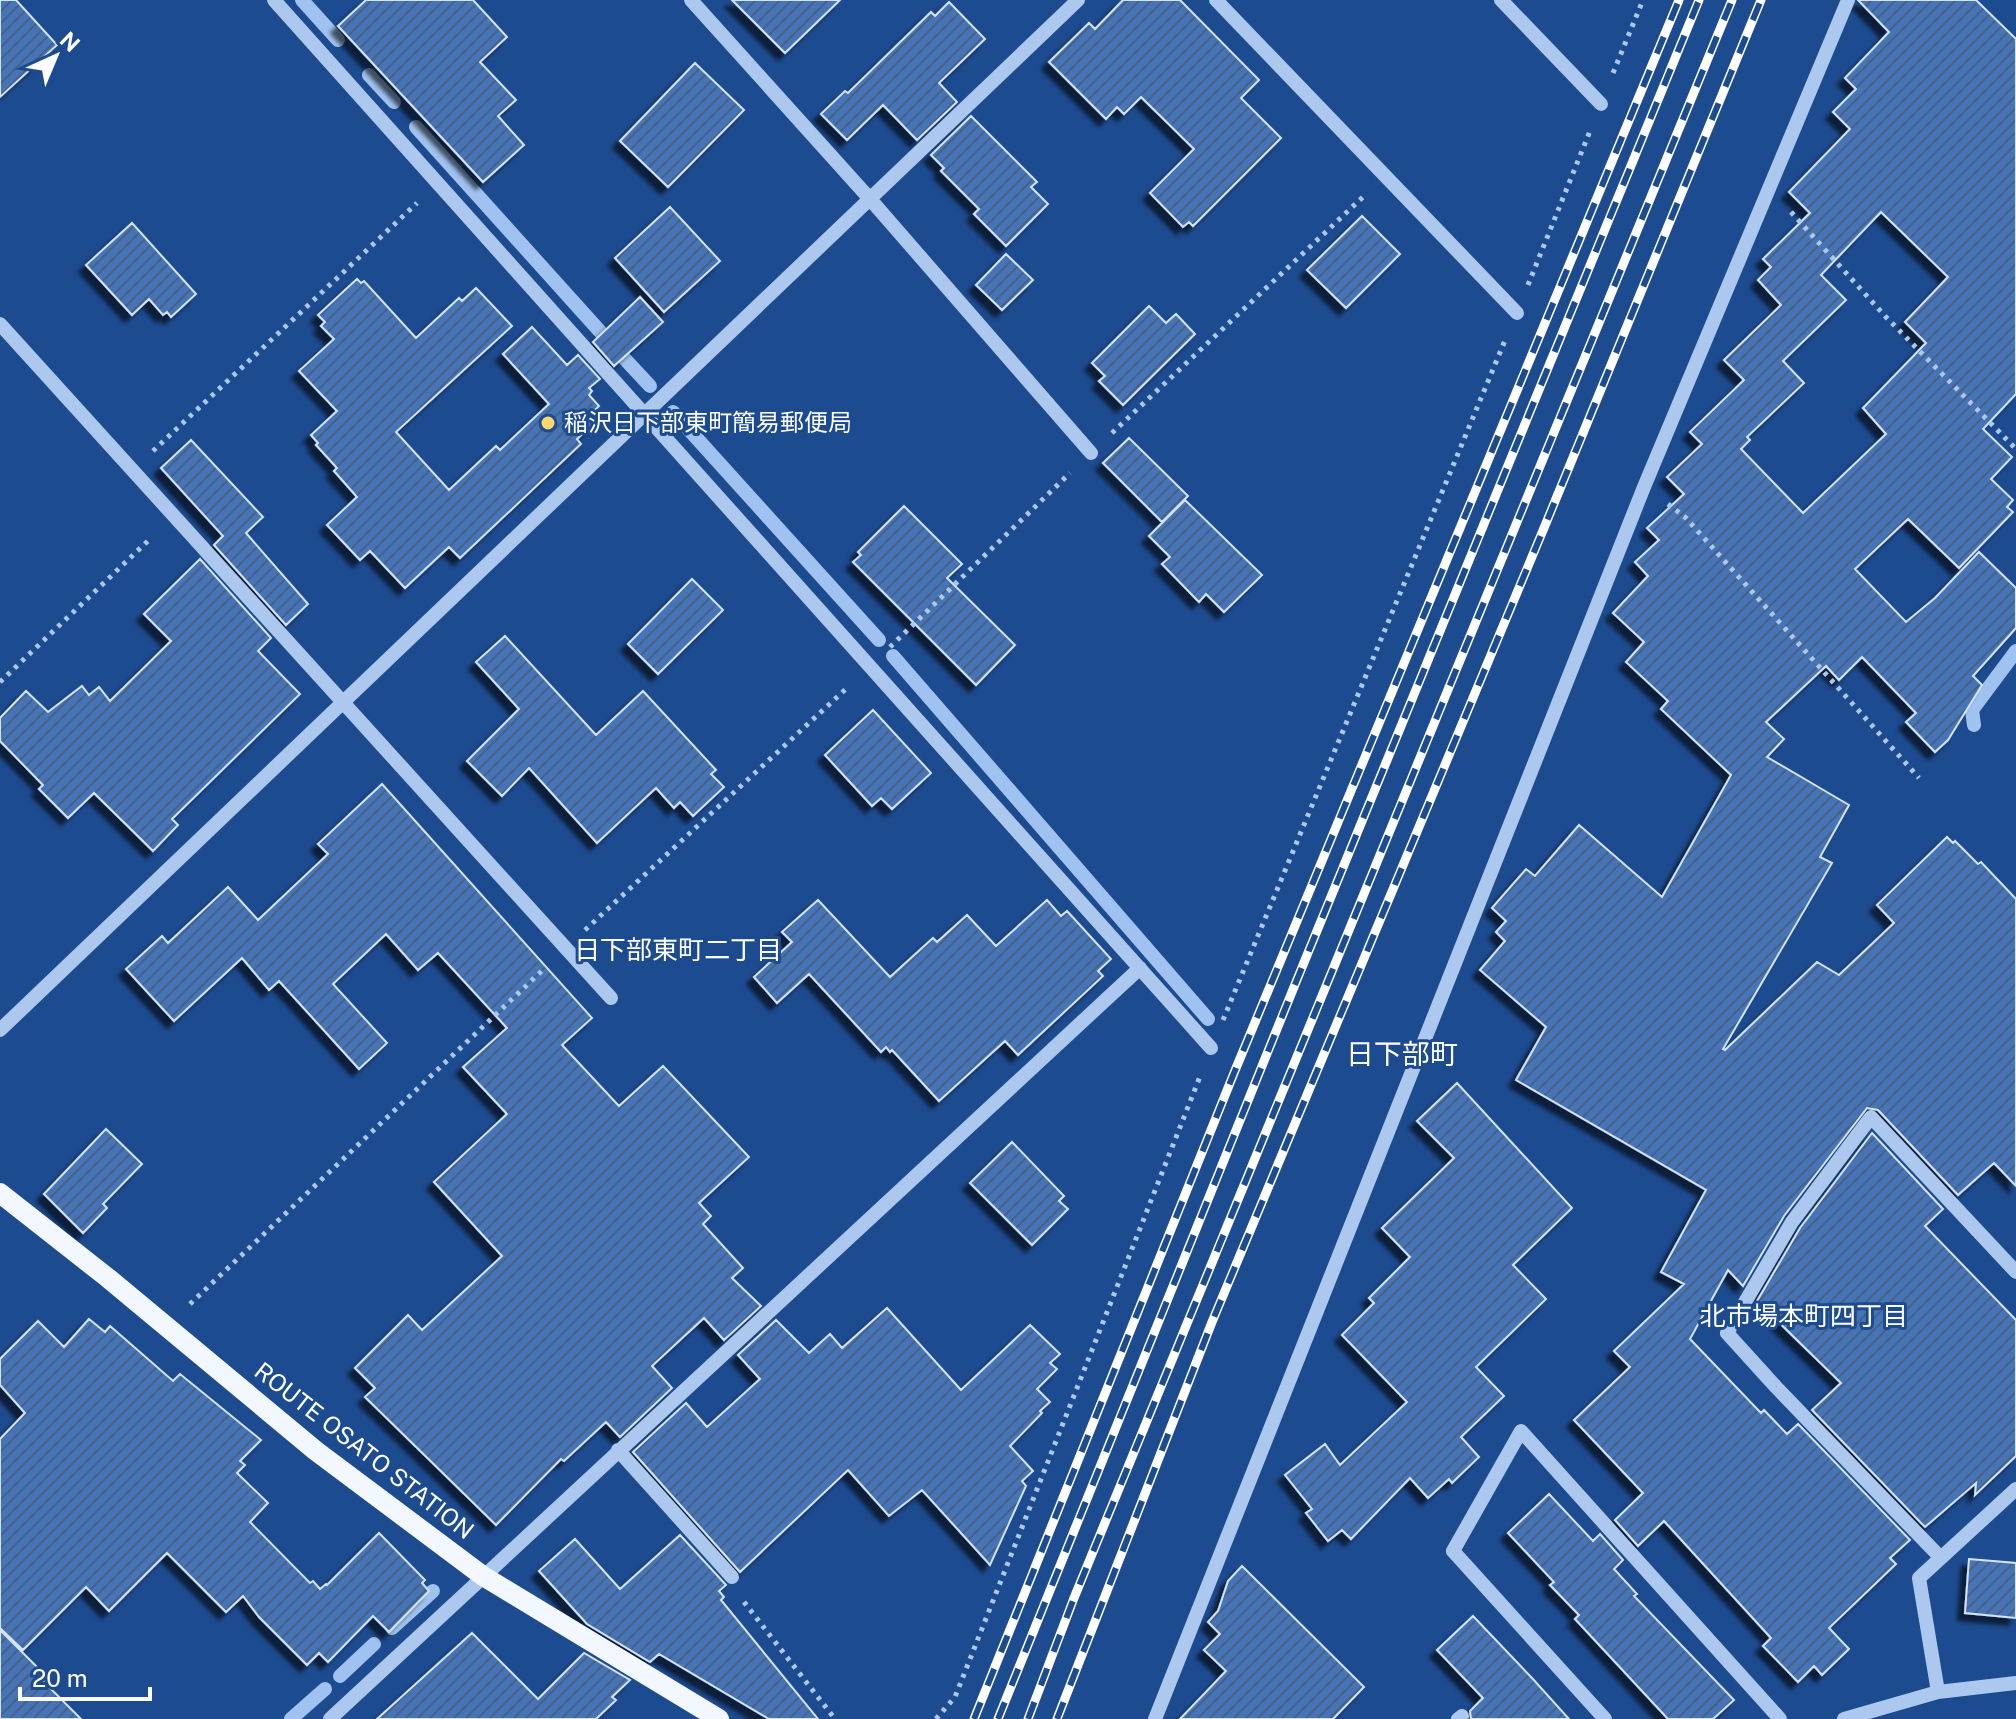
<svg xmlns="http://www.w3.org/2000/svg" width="2016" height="1719" font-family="'Public Sans','Noto Sans JP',sans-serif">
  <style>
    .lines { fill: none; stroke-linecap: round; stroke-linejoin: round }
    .stream { stroke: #9fc2f0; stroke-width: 14 }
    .building { fill: url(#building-hatch); stroke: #d2e3fa; stroke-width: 2; fill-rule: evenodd; filter: url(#shadow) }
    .path { stroke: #acc8ee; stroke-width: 5; stroke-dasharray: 4 6; stroke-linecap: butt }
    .minor { stroke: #acc8ee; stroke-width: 14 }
    .major { stroke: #f3f7ff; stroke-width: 20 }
    .rail-casing { stroke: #fff; stroke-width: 9 }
    .rail { stroke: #1d4b90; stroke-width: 6; stroke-dasharray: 18; stroke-linecap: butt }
    .poi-dot { fill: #fed86a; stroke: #1d4b90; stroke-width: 3 }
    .labels { text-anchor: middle; stroke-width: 6; stroke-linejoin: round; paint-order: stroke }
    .poi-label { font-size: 24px; fill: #fff; stroke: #1d4b90; text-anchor: start }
    .street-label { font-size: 24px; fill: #fff; stroke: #1d4b90 }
    .neighbourhood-label { font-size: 26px; fill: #fff; stroke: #1d4b90 }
    .quarter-label { font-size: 28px; fill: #fff; stroke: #1d4b90 }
  </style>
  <defs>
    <pattern id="building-hatch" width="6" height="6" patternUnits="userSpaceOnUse" patternTransform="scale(2)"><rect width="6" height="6" fill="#4575b8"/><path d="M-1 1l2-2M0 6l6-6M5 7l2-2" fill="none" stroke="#486082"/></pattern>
    <filter id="shadow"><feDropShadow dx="-7" dy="7" stdDeviation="2" flood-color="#0009"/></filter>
  </defs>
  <rect width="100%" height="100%" fill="#1d4b90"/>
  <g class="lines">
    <path class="stream" d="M302 0 338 40
      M369 75 394 102
      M416 127 605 337
      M623 357 650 386
      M673 412 879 640
      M893 656 1208 1019
      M1974 725 1972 710 2016 651
      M392 1628 433 1591
      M340 1676 374 1644
      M291 1719 325 1689"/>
  </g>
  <path class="building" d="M0 0H16L57 45 0 97Z
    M366 0H473L507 37 480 62 516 100 498 116 524 145 483 182 338 26Z
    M732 0H840L785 53Z
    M1123 0H1180L1259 80 1241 98 1281 138 1193 226 1189 222 1183 227 1150 193 1194 149 1141 97 1124 114 1117 107 1106 119 1049 62 1089 23 1095 29Z
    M1858 0H1976L2016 39V394L1983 429 2012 457 1991 479 2013 500 2007 507 2013 512 1959 568 1908 519 1855 569 1906 622 1935 598 1979 552 2016 588V628L1973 676 1982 685 1948 740 1935 752 1906 722 1916 713 1862 657 1839 680 1826 666 1766 722 1784 739 1767 757 1849 805 1820 857 1832 863 1723 1049 1725 1050 1817 962 1839 975 1894 923 1877 905 1947 837 1953 843 1955 841 1978 864 1981 862 2016 899V1186L1994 1163 1958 1195 1878 1110 1867 1108 1784 1216 1743 1286 1728 1270 1690 1339 1761 1413 1764 1410 1787 1434 1798 1424 1910 1540 1890 1558 1896 1564 1829 1628 1849 1649 1822 1675 1814 1666 1798 1682 1763 1646 1771 1638 1664 1521 1638 1546 1615 1520 1643 1493 1574 1420 1630 1367 1614 1351 1684 1284 1661 1272 1706 1190 1516 1080 1546 1027 1480 970 1505 941 1496 932 1506 921 1492 908 1526 869 1535 876 1579 825 1662 897 1731 775 1661 709 1668 701 1626 662 1644 642 1613 613 1648 576 1635 562 1659 540 1647 528 1684 494 1667 477 1702 444 1690 432 1744 380 1724 360 1781 305 1758 280 1771 267 1763 259 1810 213 1789 192 1850 129 1833 112 1856 89 1845 78 1889 32ZM1881 212 1948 277 1905 322 1926 343 1863 408 1886 434 1803 513 1741 449 1750 440 1747 437 1804 383 1783 361 1846 300 1821 275Z
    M949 2 985 39 939 83 957 102 917 140 883 105 847 140 821 114 845 91 848 93 931 12 935 16Z
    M695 63 744 110 668 187 620 141Z
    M971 116 1037 182 1031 187 1048 204 1006 246 974 214 979 209 941 171 944 168 931 155Z
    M670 207 720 261 664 312 615 258Z
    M1362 216 1400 254 1346 308 1307 270Z
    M132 223 196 294 171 317 167 312 163 315 149 299 132 315 86 265Z
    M1006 254 1033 280 1002 310 976 285Z
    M357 279 361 283 364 281 416 338 459 298 462 301 476 288 512 326 396 432 449 490 496 446 500 450 549 404 503 354 532 327 567 365 578 355 600 379 589 388 592 391 589 395 599 406 591 414 597 421 577 439 581 444 460 558 449 547 405 588 370 551 360 560 327 525 357 497 334 471 337 468 316 445 318 443 311 435 337 411 299 371 334 339 321 326 325 322 318 315Z
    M640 297 663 322 614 366 593 342Z
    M1149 306 1166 323 1176 314 1195 334 1123 405 1099 381 1105 376 1092 363Z
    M1129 438 1188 496 1162 522 1103 463Z
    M191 440 263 517 246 533 308 604 286 625 214 545 223 536 161 468Z
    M1185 500 1262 575 1224 612 1206 594 1199 602 1162 564 1170 557 1149 536Z
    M904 506 962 564 947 578 1015 645 976 685 853 562 861 555 858 552Z
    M200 559 271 638 258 651 300 694 172 819 178 825 153 851 94 793 68 818 39 789 43 785 0 741V718L26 691 48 712 82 686 89 695 99 687 110 701 171 641 144 614Z
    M692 579 723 610 658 674 628 644Z
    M505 636 596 735 643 691 716 770 711 774 724 787 693 816 680 802 674 808 656 788 597 843 529 768 502 796 467 761 519 709 476 662Z
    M873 710 931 773 892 809 881 798 872 806 825 755Z
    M382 784 592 1018 562 1045 619 1106 663 1066 749 1157 699 1203 711 1216 703 1224 743 1268 732 1278 761 1306 724 1340 704 1318 652 1366 672 1388 620 1437 606 1422 564 1461 561 1459 496 1525 365 1397 375 1388 355 1368 408 1315 422 1330 502 1256 434 1182 507 1114 463 1067 507 1028 438 953 418 970 386 934 333 984 387 1043 359 1069 279 981 269 990 242 958 174 1021 126 969 162 936 168 943 228 887 258 920 328 854 318 844Z
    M818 900 890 977 933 938 937 942 967 915 996 946 1047 900 1061 916 1067 911 1111 959 1098 971 1103 976 1018 1055 1005 1041 939 1101 892 1050 890 1052 886 1047 881 1052 809 974 777 1003 754 977 792 942 782 932Z
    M1457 1083 1572 1208 1513 1265 1546 1299 1476 1367 1504 1396 1461 1437 1479 1457 1452 1483 1449 1479 1428 1498 1410 1478 1351 1539 1342 1530 1328 1541 1306 1513 1312 1509 1285 1475 1325 1444 1340 1465 1407 1402 1342 1335 1374 1303 1369 1298 1410 1257 1382 1228 1454 1158 1417 1121Z
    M106 1129 142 1164 103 1204 107 1208 83 1233 44 1194Z
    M1872 1133 1943 1209 1925 1226 2016 1320V1456L1975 1495 1976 1483 1925 1527 1812 1410 1841 1383 1757 1301 1800 1228Z
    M1012 1142 1064 1196 1059 1201 1068 1209 1032 1245 970 1183Z
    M887 1308 961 1390 1030 1325 1060 1354 1050 1363 1057 1369 1037 1389 1050 1402 1040 1411 1042 1413 1010 1446 1033 1471 1022 1481 1026 1486 990 1565 922 1490 889 1516 848 1470 740 1572 633 1452 686 1403 707 1427 760 1379 738 1355 776 1320 809 1353 830 1334 842 1348Z
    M89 1319 105 1332 110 1326 173 1381 180 1374 261 1440 240 1461 245 1465 237 1473 268 1503 250 1522 310 1583 313 1581 320 1589 326 1584 327 1585 379 1533 425 1580 422 1583 429 1591 389 1632 373 1616 328 1662 319 1653 307 1665 259 1617 243 1596 226 1612 167 1553 109 1611 86 1587 23 1650 0 1628V1439L25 1413 0 1385V1359L38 1321 64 1347Z
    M1549 1494 1593 1541 1600 1534 1623 1560 1614 1569 1637 1594 1634 1596 1734 1700 1713 1719H1668L1575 1619 1579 1615 1550 1585 1554 1582 1508 1533Z
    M680 1535 726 1585 719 1591 724 1597 721 1600 818 1719H769L659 1654 650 1662 587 1624 539 1571 575 1539 620 1589Z
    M1969 1559 2016 1563V1618L1965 1613Z
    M1242 1566 1364 1687 1333 1719H1180L1226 1671 1204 1650 1220 1634 1208 1622 1218 1611 1228 1581Z
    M1473 1616 1532 1678 1569 1719H1471L1470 1711 1483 1698 1437 1650Z
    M0 1630 47 1677 43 1681 81 1719H0Z
    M472 1633 538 1699 584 1653 630 1680 612 1697 616 1700 596 1719H377Z"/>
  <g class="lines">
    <path class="path" d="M1613 73 1643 0
      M1791 212 1885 316 2016 449
      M1528 285 1590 131
      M1112 433 1364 196
      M153 451 417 203
      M1668 504 1686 518 1919 778
      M890 647 1070 473
      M0 682 152 537
      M585 930 848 687
      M1223 1020 1506 338
      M190 1304 546 967
      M744 1602 835 1719
      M936 1719 955 1697 1201 1074"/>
    <path class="minor" d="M274 0 1211 1048
      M691 0 870 199 1091 453
      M1216 0 1517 313
      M1501 0 1601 104
      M0 324 611 998
      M0 1030 1078 0
      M618 1450 732 1577
      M1941 1558 1776 1387 1727 1333 1792 1222 1871 1117 2016 1272
      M1938 1692 1919 1578 2016 1489
      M330 1719 1140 968
      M1155 1719 1644 487 1848 0
      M1458 1719 1462 1716
      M1605 1719 1453 1551 1521 1431 1780 1719
      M1844 1719 1938 1692 2016 1683"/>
    <path class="major" d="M0 1193 108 1278 316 1451 483 1576 719 1719"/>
    <g class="rail-casing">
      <path id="rail" d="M974 1719 1234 1073 1679 0
        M998 1719 1296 982 1699 0
        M1028 1719 1074 1598 1732 0
        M1057 1719 1212 1322 1544 528 1761 0"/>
    </g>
    <use href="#rail" class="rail"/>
  </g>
  <circle class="poi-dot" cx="548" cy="423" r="8"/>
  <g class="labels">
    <g class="poi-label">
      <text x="564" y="431">稲沢日下部東町簡易郵便局</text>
    </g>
    <g class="street-label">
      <text transform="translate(364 1451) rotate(38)" y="8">ROUTE OSATO STATION</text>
    </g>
    <g class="neighbourhood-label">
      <text x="678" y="959">日下部東町二丁目</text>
      <text x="1804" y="1325">北市場本町四丁目</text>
    </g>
    <g class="quarter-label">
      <text x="1402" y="1064">日下部町</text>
    </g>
  </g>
  <g transform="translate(56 56) rotate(44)" stroke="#1d4b90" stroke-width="6" paint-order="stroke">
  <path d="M0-6L14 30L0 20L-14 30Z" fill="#ffffff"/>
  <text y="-12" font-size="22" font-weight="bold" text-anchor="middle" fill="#ffffff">N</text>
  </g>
  <path d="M20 1687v12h130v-12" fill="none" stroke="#ffffff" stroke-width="4"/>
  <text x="32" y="1687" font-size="24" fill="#ffffff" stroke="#1d4b90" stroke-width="6" paint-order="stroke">20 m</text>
</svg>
